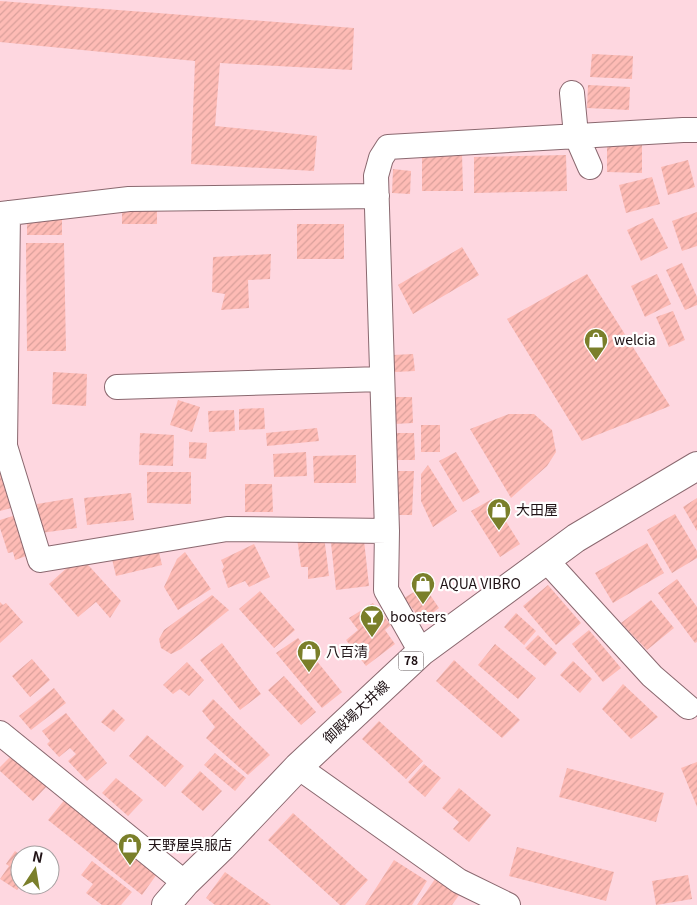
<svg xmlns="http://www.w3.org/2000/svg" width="697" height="905" font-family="Georgia,'Noto Sans JP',serif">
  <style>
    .building { fill: url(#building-hatch) }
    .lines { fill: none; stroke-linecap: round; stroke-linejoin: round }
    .minor-casing { stroke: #8a686f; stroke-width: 26 }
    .major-casing { stroke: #8a686f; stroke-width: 30 }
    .minor { stroke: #fff; stroke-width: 24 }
    .major { stroke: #fff; stroke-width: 28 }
    .labels { text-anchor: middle; stroke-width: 4.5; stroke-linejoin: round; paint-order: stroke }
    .shield { fill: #fff; stroke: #62595b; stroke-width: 1 }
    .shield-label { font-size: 12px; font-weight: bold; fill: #1f1215 }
    .poi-label { font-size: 14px; fill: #1f1215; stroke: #fff; text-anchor: start }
    .street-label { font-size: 14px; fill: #1f1215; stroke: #fff }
  </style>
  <defs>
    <pattern id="building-hatch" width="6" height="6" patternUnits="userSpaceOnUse" patternTransform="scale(1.25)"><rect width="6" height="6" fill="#febbb5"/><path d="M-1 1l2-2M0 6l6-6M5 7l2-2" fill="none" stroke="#d9a09b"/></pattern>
  </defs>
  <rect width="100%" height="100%" fill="#fed7e0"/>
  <path class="building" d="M0 1 354 28 352 70 220 63 215 126 317 136 314 171 191 164 195 61 0 42Z
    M592 54 633 56 632 79 590 77Z
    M588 85 630 87 629 110 587 108Z
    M607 143 642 144V173L607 172Z
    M462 153 463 191H422V154Z
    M566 155 567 191 474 193V157Z
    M688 160 695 187 668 195 661 167Z
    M393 169 411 171 410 194 392 193Z
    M652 177 660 204 626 213 619 185Z
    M157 206V224H122V207Z
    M697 212V246L682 251 672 221Z
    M27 218H62V235H27Z
    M653 218 668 248 641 261 627 230Z
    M297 224H344V259H297Z
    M26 243H64L66 351H27Z
    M462 247 479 275 413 314 398 285Z
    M271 254 270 279 248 280 249 308 221 310 225 294 212 292 213 257Z
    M682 263 697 297V305L685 310 666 270Z
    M587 274 670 406 582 441 507 319Z
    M657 274 671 304 645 317 631 286Z
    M673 311 685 340 669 347 656 317Z
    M413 354 415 371 395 372 393 355Z
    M53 372 87 374 86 406 52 404Z
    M393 397H412L413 423 394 424Z
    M178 400 200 407 192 432 170 425Z
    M264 408 265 429 239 430V409Z
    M234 410 235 431 209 432 208 411Z
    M509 414H534L552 430 556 452 547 466 511 498 470 429Z
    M421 425H440V452H421Z
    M317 428 319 441 267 446 266 433Z
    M140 433 174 435 173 466 139 465Z
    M395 433H414L415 460H396Z
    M189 442 207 443 206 459 189 458Z
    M306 452 307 476 274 477 273 454Z
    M456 452 480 492 463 502 439 461Z
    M356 455V483H314L313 456Z
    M0 464 11 508 0 511Z
    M428 465 457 511 433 527 421 501V474Z
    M395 471H414L412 515H394Z
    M147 472H191V504L147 503Z
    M245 484H272L273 512H245Z
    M131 493 134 520 87 525 84 498Z
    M73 498 77 528 41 533 37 504Z
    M697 498V531L683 507Z
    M492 499 520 544 500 557 471 511Z
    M675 514 697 551V558L672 573 647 530Z
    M16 515 29 555 15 560 13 552 8 553 0 528V520Z
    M324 536 329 576 308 579V567H301L297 538Z
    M364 540 369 586 336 590 331 543Z
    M647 543 664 573 613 603 595 573Z
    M254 544 270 577 249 587 245 581 228 588 222 570 224 567 221 560Z
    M158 548 162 565 116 576 112 559Z
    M185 552 211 589 178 610 164 587 177 559Z
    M80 556 121 601 110 618 96 602 78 617 49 584Z
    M677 579 697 607V642L695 643 658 593Z
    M548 585 581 623 556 645 523 606Z
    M424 586 439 608 422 621 404 598Z
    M260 591 295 630 274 648 239 609Z
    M212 595 229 610 181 649 171 654 161 648 159 639 164 630Z
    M651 600 674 628 647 650 621 623Z
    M0 602 3 605 6 603 23 622 0 643Z
    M373 603 391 625 385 630 395 644 366 666 346 640 358 630 349 618Z
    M516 613 536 631 524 645 504 627Z
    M589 630 621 668 603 682 572 644Z
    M538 635 557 653 545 666 525 648Z
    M298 638 342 692 322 708 276 653Z
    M222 643 261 694 240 710 200 660Z
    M495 644 536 678 518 699 478 665Z
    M32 659 50 680 30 697 12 676Z
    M454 660 520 720 502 738 436 681Z
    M573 661 592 679 580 693 560 675Z
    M187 662 204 680 189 696 180 689 173 694 163 685Z
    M284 676 316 712 301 725 268 690Z
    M623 684 658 717 631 739 602 709Z
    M54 688 66 703 31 730 19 716Z
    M213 699 270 755 248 775 206 738 215 727 202 711Z
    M113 709 125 720 114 732 101 722Z
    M66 713 107 763 87 781 68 761 76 754 70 748 59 757 47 744 50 741 42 731Z
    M379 721 423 761 406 779 362 739Z
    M147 735 184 766 165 787 129 756Z
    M215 753 246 778 235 791 204 765Z
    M13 754 47 786 33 801 0 771V767Z
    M697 762V807L681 768Z
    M424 764 441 778 425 797 408 782Z
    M567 768 664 793 656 822 559 797Z
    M200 771 222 791 203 811 181 792Z
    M116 778 143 800 128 816 102 793Z
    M459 788 491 815 469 842 453 829 459 822 442 808Z
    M66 798 157 874 142 895 48 820Z
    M293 813 368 880 345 905H340L268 840Z
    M517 847 614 872 606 901 509 876Z
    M15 851 20 855V886L17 890 0 879 9 866 6 864Z
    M394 860 427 881 412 905H365Z
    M92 861 132 892 121 905H102L86 893 93 884 81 875Z
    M225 872 271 905H215L206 898Z
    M688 875 692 899 656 905 652 881Z
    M435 879 459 895 452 905H417Z"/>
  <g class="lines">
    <g class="minor-casing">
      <path id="minor" d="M572 93 576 135 590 167
        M8 213 5 446 40 560 227 529 387 531
        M0 214 129 199 377 196
        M117 387 382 379
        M546 560 652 676 688 707
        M421 652 386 590 387 531 376 176 381 158 388 147 683 130H697
        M0 733 185 883
        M298 767 459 881 508 905"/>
    </g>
    <g class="major-casing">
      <path id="major" d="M166 905 185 883 222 847 298 767 421 652 576 538 697 466"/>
    </g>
    <use href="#minor" class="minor"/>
    <use href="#major" class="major"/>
  </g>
  <defs>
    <g id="shop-pin" transform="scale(1.25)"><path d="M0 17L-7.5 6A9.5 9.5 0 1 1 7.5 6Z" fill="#7a7f2a" stroke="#fff"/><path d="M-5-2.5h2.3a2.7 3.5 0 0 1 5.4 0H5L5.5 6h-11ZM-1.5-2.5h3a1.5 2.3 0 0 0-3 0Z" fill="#fff"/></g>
    <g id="bar-pin" transform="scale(1.25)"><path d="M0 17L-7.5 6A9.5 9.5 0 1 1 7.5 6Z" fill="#7a7f2a" stroke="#fff"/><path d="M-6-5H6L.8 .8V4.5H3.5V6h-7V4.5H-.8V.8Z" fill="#fff"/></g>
  </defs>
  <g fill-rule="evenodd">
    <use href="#shop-pin" x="596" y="340"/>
    <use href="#shop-pin" x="499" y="510"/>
    <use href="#shop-pin" x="423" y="584"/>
    <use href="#bar-pin" x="372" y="617"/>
    <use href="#shop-pin" x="309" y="652"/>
    <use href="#shop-pin" x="130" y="845"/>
  </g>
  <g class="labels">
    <rect class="shield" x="398.5" y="651.5" width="25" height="19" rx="4"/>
    <g class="shield-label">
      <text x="411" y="665">78</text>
    </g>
    <g class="poi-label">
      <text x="614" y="345">welcia</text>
      <text x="516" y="515">大田屋</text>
      <text x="440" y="589">AQUA VIBRO</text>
      <text x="390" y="622">boosters</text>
      <text x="326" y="657">八百清</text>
      <text x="148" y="850">天野屋呉服店</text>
    </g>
    <g class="street-label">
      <text transform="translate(356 712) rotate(-43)" y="5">御殿場大井線</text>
    </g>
  </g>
  <g transform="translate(35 870) rotate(12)"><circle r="24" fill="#ffffff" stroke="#a5a0a1"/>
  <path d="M0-4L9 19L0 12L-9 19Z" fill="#7a7f2a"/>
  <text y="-8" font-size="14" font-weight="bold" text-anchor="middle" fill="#1f1215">N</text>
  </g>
</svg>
